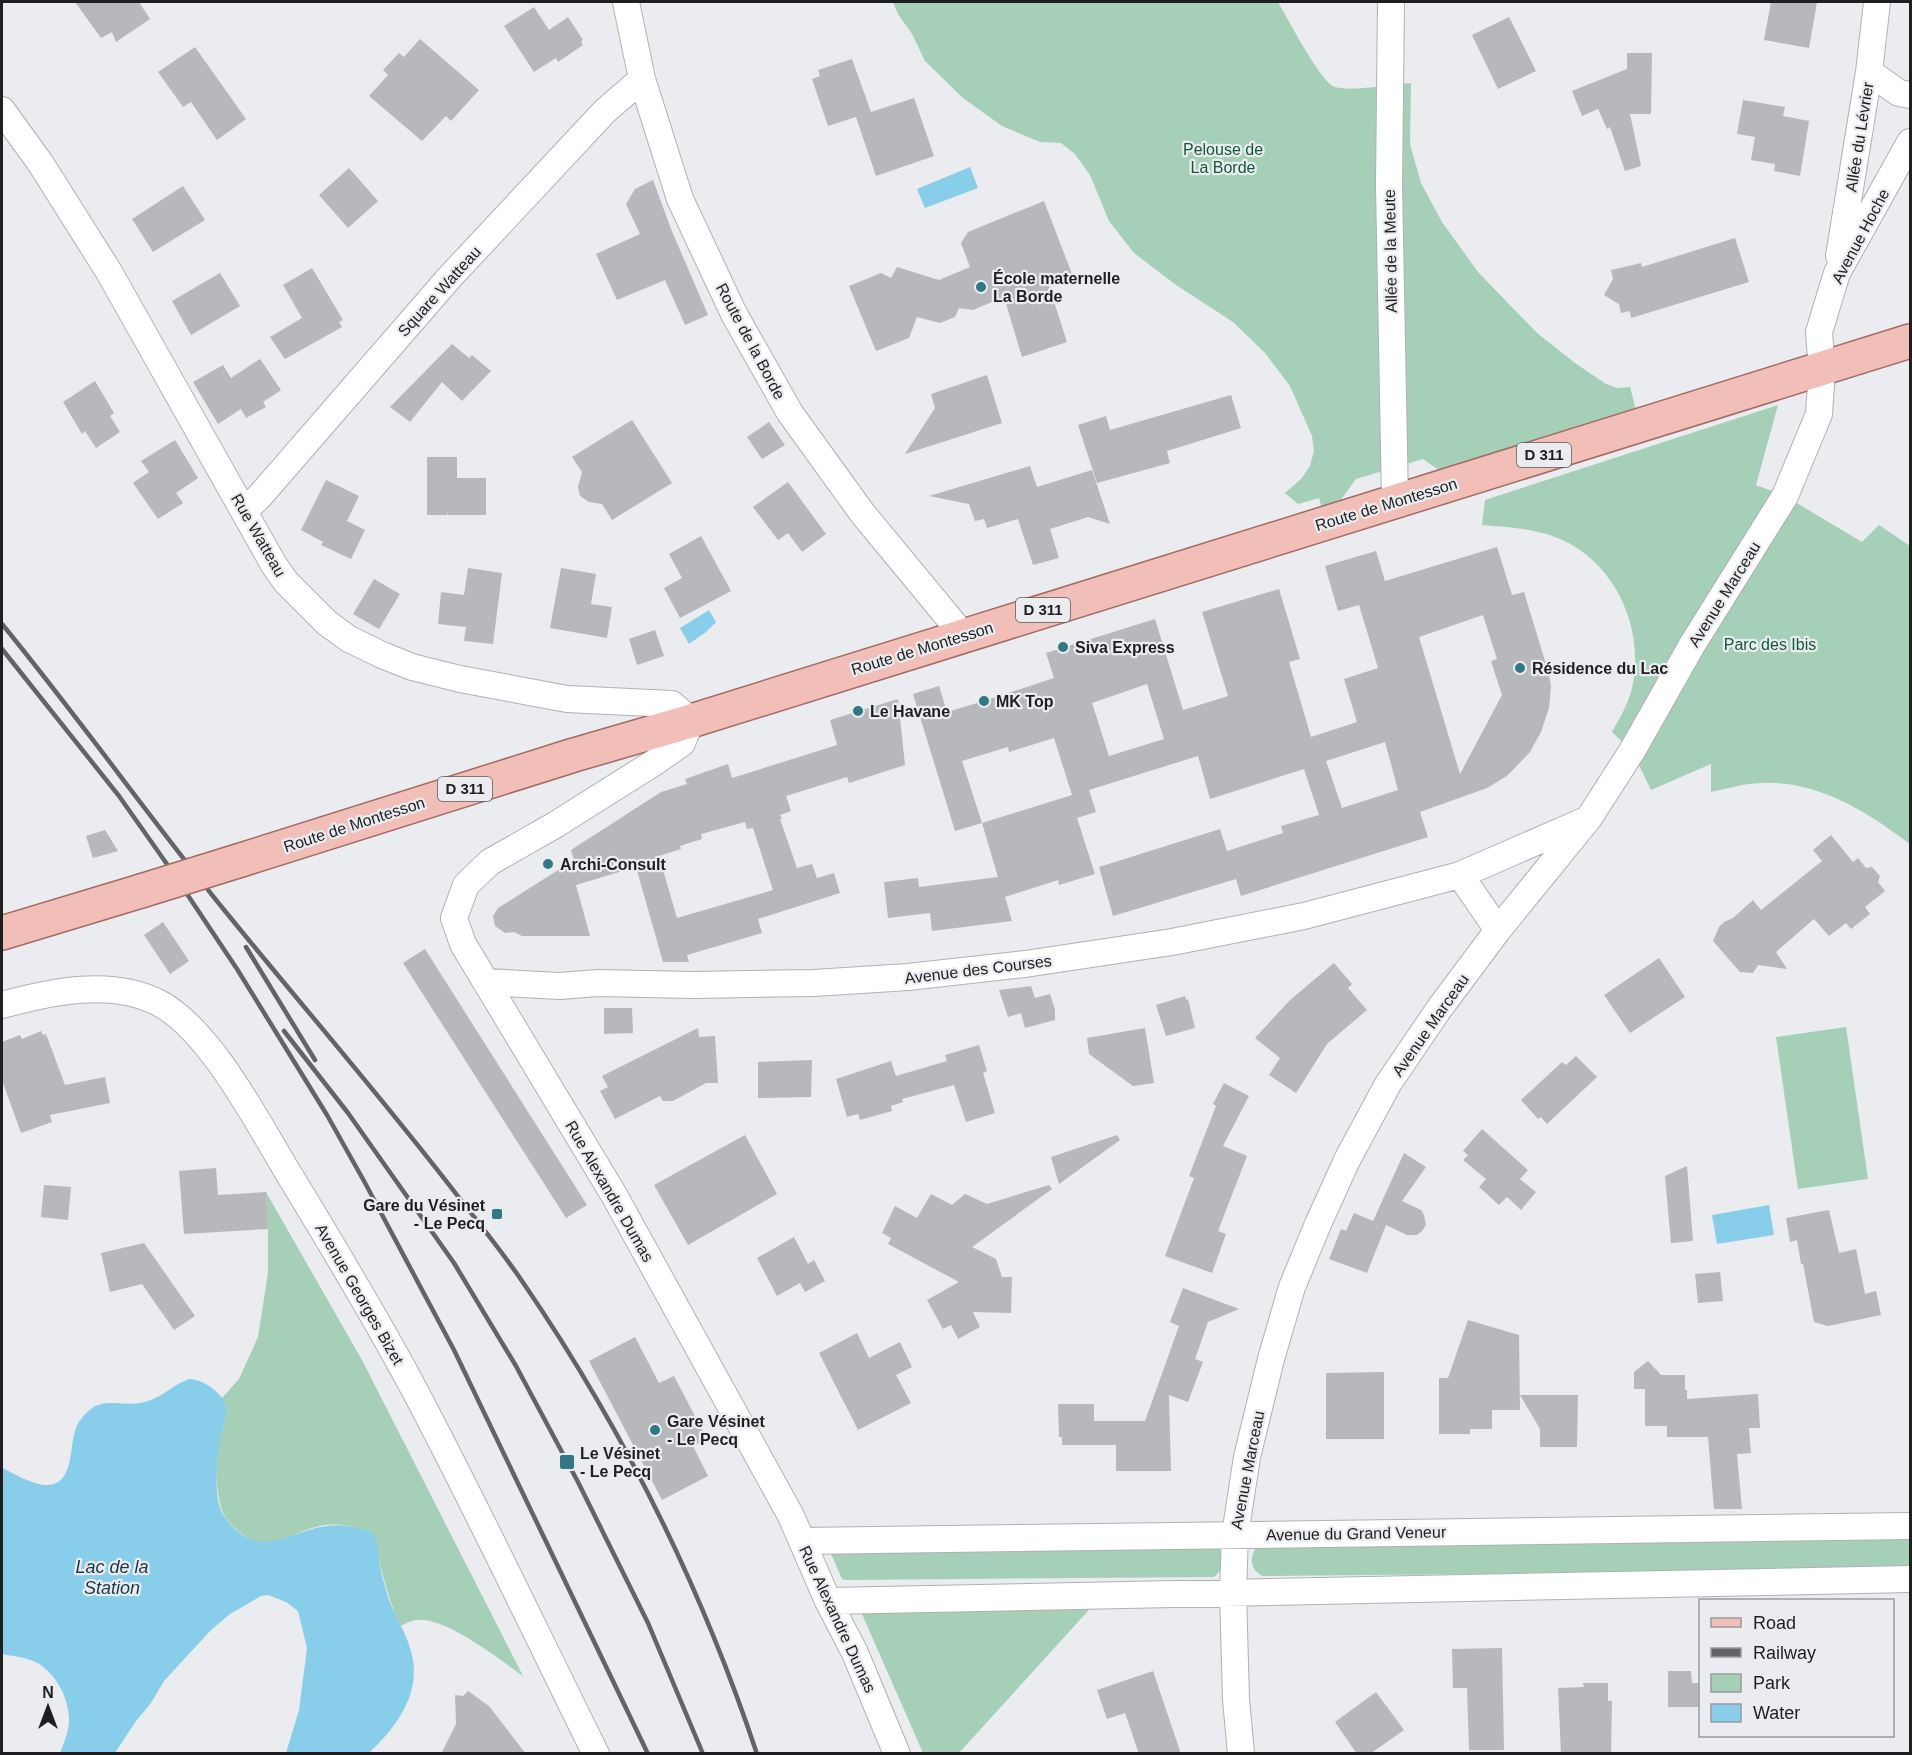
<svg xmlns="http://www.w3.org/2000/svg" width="1912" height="1755" font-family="Arial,sans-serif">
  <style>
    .green { fill: #a5d0b7 }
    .water { fill: #88ceea }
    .building { fill: #b6b8bc; fill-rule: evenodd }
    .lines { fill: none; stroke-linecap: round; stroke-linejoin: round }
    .minor-casing { stroke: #afb1b5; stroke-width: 28 }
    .primary-casing { stroke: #a26b63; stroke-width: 36 }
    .minor { stroke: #fff; stroke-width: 26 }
    .primary { stroke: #f1bfb7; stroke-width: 33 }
    .rail { stroke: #636467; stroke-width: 4.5 }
    .primary-bridge-casing { stroke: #a26b63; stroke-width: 36; stroke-linecap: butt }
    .primary-bridge { stroke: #f1bfb7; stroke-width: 33 }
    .poi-dot { fill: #317884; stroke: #eaecf0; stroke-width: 2 }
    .labels { text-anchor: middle; stroke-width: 4.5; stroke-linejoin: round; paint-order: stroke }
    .shield { fill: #eaecf0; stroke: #5c5c5f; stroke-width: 1.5 }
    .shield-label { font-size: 15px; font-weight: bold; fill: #1f1f21 }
    .street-label { font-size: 16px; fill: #1f1f21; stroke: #eaecf0 }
    .park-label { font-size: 16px; fill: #105a3a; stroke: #eaecf0 }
    .poi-label { font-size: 16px; font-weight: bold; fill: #1f1f21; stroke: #eaecf0; text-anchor: start }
    .water-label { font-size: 18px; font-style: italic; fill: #183845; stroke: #eaecf0 }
  </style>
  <rect width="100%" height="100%" fill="#eaecf0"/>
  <path class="green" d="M893 2H1278C1287 17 1321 83 1335 87 1352 92 1392 84 1411 83L1410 144 1421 183 1442 222 1478 272 1537 333 1575 363 1606 384 1617 388 1630 387 1636 410 1440 471 1423 459 1356 479 1340 501 1322 509 1319 498 1298 504 1285 493 1301 479 1310 466 1314 451 1312 436 1290 386 1265 353 1233 322 1176 285 1134 253 1109 221 1090 175 1075 154 1061 143 1040 142 1002 126 963 98 925 61 912 34 898 14Z
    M1778 405 1756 485 1785 496 1862 542 1879 525 1910 546V844C1869 813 1819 781 1765 783 1746 783 1729 788 1711 792V764L1651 790 1632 751 1612 732C1622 714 1632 697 1634 677 1642 617 1608 554 1550 535 1527 528 1505 527 1482 525L1485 500Z
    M1846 1027 1868 1179 1798 1189 1776 1037Z
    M266 1192 362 1360 523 1676C499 1659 452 1622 423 1620 415 1619 408 1622 401 1626 385 1596 382 1563 370 1532 356 1527 340 1523 325 1525 291 1530 267 1559 236 1529 225 1519 221 1512 219 1498 216 1482 215 1467 217 1452 219 1435 231 1414 222 1398L239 1379 258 1337 268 1273V1230Z
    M1910 1537V1570L1262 1576C1248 1568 1250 1555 1259 1543Z
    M1212 1544 1221 1550C1224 1562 1224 1568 1214 1577L846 1580 842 1579 831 1554 832 1550Z
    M1097 1601 959 1753H923L862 1614 869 1608Z"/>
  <path class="water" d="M970 167 978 188 925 208 917 189Z
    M709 610 716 622 706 632 689 644 680 628Z
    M1769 1205 1774 1235 1717 1244 1712 1215Z
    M189 1379C203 1379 225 1394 226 1408 227 1418 222 1430 220 1440 216 1457 213 1501 224 1516 264 1572 296 1518 348 1526 357 1528 366 1529 374 1534 378 1543 378 1552 379 1561 381 1574 385 1585 388 1597 394 1615 405 1630 410 1648 424 1690 398 1726 369 1753H286L299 1710 307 1648 298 1611 286 1602 268 1595 261 1596 230 1614 211 1630 164 1681 151 1703 136 1721 115 1753H60C64 1743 68 1733 69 1722 70 1699 55 1670 33 1661 24 1657 12 1656 2 1654V1468C15 1474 29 1483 44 1485 74 1487 69 1450 75 1431 77 1423 84 1414 91 1409 105 1398 124 1406 140 1403 160 1400 172 1385 189 1379Z"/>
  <path class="building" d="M75 2H139L150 19 116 42 112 32 101 38Z
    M1771 2H1817L1809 48 1764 40Z
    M534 7 549 30 568 17 583 40 581 41 583 45 558 62 556 58 534 72 504 26Z
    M1509 17 1536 71 1498 89 1472 35Z
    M420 39 479 90 451 121 446 116 422 141 369 96 388 75 383 70 399 53 404 57Z
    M195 47 246 119 217 140 191 102 183 107 158 72Z
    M1627 53H1652L1651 114H1630L1641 166 1625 171 1610 127 1607 129 1598 109 1582 116 1572 91 1627 69Z
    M852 59 871 112 914 98 934 156 876 176 856 117 828 126 812 79 820 76 818 70Z
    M1743 100 1785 107 1783 116 1809 121 1800 176 1774 171 1775 164 1751 160 1755 137 1737 134Z
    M349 168 378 201 348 228 319 195Z
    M653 180 671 229 708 315 685 325 665 280 617 300 596 254 640 234 626 204 635 189Z
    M183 186 205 220 153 252 132 219Z
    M1044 201 1072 274 1048 283 1067 342 1022 357 1004 297 973 310 959 308 955 317 940 323 917 317 909 338 876 351 849 286 881 273 891 278 897 267 939 280 970 267 961 243 968 232Z
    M1735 238 1749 282 1631 318 1630 311 1621 313 1619 304 1604 295 1613 279 1611 270 1641 263 1642 267Z
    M312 268 343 320 339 322 342 327 285 359 270 337 302 318 283 285Z
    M220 273 240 306 191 335 172 301Z
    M452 344 469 358 472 355 491 371 462 401 442 382 410 422 390 407Z
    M260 359 281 390 263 402 266 407 246 418 241 409 218 424 193 382 223 365 231 378Z
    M987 375 1002 423 905 454 935 408 931 394Z
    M95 381 114 413 110 416 120 432 96 448 85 431 82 434 63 402Z
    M1231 395 1241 428 1167 451 1170 463 1097 483 1078 425 1106 416 1110 430Z
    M632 420 672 483 612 520 602 504 589 502 580 496 578 487 582 472 572 457Z
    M769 422 785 445 762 459 747 437Z
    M175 440 198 478 176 493 183 503 158 519 133 483 149 472 141 461Z
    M427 457H457V478H486V515H448V512L447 515H427Z
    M1030 466 1037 487 1092 470 1110 524 1088 517 1050 529 1059 558 1033 565 1018 519 987 528 984 519 975 521 969 504 929 496Z
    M326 480 359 496 347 521 365 530 351 559 321 545 323 542 301 530Z
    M788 482 826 534 802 552 788 533 778 540 753 507Z
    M701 536 731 591 680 618 664 588 682 578 669 554Z
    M1497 547 1512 595 1524 592 1549 674 1551 686 1549 708 1541 732 1530 752 1507 776 1487 788 1420 812 1428 837 1241 896 1236 879 1113 916 1099 867 1220 829 1227 851 1283 833 1281 826 1319 815 1304 769 1210 799 1198 756 1089 790 1096 812 1077 818 1095 874 1059 885 1058 880 1005 897 1012 921 932 931 930 913 888 918 884 882 918 878 919 887 998 877 982 823 955 831 913 694 939 686 947 712 984 701 1054 678 1046 653 1155 619 1183 710 1228 696 1202 612 1279 589 1300 659 1289 662 1311 737 1357 722 1344 679 1378 668 1359 605 1338 611 1325 566 1376 551 1385 581ZM1483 615 1497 659 1491 661 1502 695 1460 774 1419 637ZM1147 684 1164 739 1109 756 1092 703ZM1054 738 1072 795 982 823 962 761 1008 747 1009 752ZM1385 742 1398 790 1342 808 1326 761Z
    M468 568 502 573 493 644 464 641 466 627 438 624 441 592 464 595Z
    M561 568 596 574 591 604 612 607 607 638 550 628Z
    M374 579 400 594 379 629 353 614Z
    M655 630 664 656 637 665 629 639Z
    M898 699 905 765 849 783 847 777 786 796 791 811 780 815 782 819H780L797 868 812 864 817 878 834 873 840 893 758 919 762 933 687 955 689 962H663L636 867 576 885 590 936H522L514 932 505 933 495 926 493 916 498 908 574 860 571 850 661 792 687 784 685 779 728 764 732 778 837 745 830 720ZM745 822 747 829 753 828 773 890 677 918 659 856 681 849 680 846 702 839 701 834Z
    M105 830 118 851 93 858 86 836Z
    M1831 835 1853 862 1858 858 1866 868 1872 867 1880 876 1878 882 1885 891 1865 907 1870 914 1851 929 1846 923 1829 936 1814 919 1776 952 1787 969 1758 965 1753 973 1740 972 1713 941 1719 927 1724 922 1733 918 1753 900 1761 910 1822 861 1813 850Z
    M163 922 189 961 170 974 144 935Z
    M425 949 587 1205 566 1218 403 963Z
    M1659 958 1685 997 1630 1033 1604 995Z
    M1334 963 1352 984 1348 988 1367 1010 1327 1044 1296 1093 1269 1075 1280 1058 1255 1038 1289 1001Z
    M1031 986 1035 998 1050 994 1055 1010V1020L1025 1028 1021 1013 1008 1017 999 990Z
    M1185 996 1186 1000 1188 999 1195 1028 1166 1036 1156 1005Z
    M604 1008H632L633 1033 604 1034Z
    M698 1028 699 1037 715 1036 718 1083H706L673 1101H663L660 1096 615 1119 600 1091 608 1087 602 1076Z
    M1145 1028 1154 1083 1133 1086 1089 1054 1087 1038Z
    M41 1031 43 1035 46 1034 65 1085 105 1077 110 1103 50 1115 52 1122 21 1133 2 1080V1042L20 1035 22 1039Z
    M979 1045 987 1071 983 1073 995 1113 966 1122 954 1085 902 1099 903 1102 891 1106 892 1111 860 1120 858 1114 847 1117 836 1079 891 1061 896 1076 947 1061 945 1055Z
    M1576 1056 1597 1077 1547 1124 1541 1117 1538 1119 1521 1100 1562 1062 1566 1065Z
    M812 1060 811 1097 758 1098V1062Z
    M1224 1083 1249 1096 1223 1146 1247 1156 1218 1231 1226 1234 1212 1273 1165 1256 1194 1178 1189 1176 1216 1106 1213 1104Z
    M1482 1129 1528 1170 1520 1179 1536 1192 1521 1210 1507 1197 1499 1205 1479 1187 1486 1179 1463 1160 1468 1155 1463 1151Z
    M745 1135 777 1194 688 1245 654 1185Z
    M1117 1135 1120 1140 1059 1184 1051 1157Z
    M1404 1153 1426 1167 1402 1201 1421 1210 1424 1215 1426 1225 1422 1231 1417 1235H1407L1386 1225 1367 1273 1329 1259 1341 1229 1346 1231 1354 1213 1373 1221Z
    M1687 1166 1693 1241 1671 1243 1665 1176Z
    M216 1168 218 1195 266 1192 268 1229 184 1234 179 1171Z
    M44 1185 71 1187 68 1220 41 1217Z
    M1049 1185 1052 1189 972 1247 996 1259 1002 1277H1012L1011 1313 973 1312 980 1327 958 1339 951 1325 943 1329 927 1300 959 1282 888 1244 891 1238 882 1233 895 1206 917 1218 931 1194 952 1205 965 1194 987 1204Z
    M1829 1210 1839 1253 1856 1249 1865 1294 1876 1291 1881 1315 1828 1326 1814 1322 1803 1264H1801L1797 1240 1790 1242 1786 1218Z
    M794 1237 808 1264 814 1260 825 1281 805 1292 800 1283 777 1296 757 1258Z
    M144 1243 195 1316 174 1330 142 1284 110 1292 101 1253Z
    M1720 1272 1723 1301 1698 1303 1695 1274Z
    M1183 1288 1239 1309 1208 1322 1195 1359 1203 1362 1188 1402 1169 1395 1171 1471H1116V1445H1062V1437H1059L1058 1404H1094V1421H1145L1179 1326 1170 1322Z
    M1468 1320 1519 1335 1520 1410H1492V1429H1470V1434H1439V1378H1448Z
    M857 1333 869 1358 900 1342 912 1367 896 1375 911 1403 858 1430 819 1353Z
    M635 1337 659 1383 674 1376 707 1439 693 1446 708 1476 662 1500 589 1361Z
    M1648 1361 1661 1375H1685V1390H1687V1399L1758 1394 1760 1428H1749L1751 1453 1737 1454 1742 1509H1714L1708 1437H1667V1426H1645V1389H1634V1372Z
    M1384 1372V1439H1326V1373Z
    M1520 1395H1578L1577 1447H1540V1429Z
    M1502 1648 1504 1750H1469L1467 1688H1453L1452 1649Z
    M1153 1671 1181 1754H1139L1125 1713 1107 1719 1097 1690Z
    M1668 1671H1691L1692 1683H1701V1707H1668Z
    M1583 1683H1608V1701H1612L1611 1754H1561L1558 1688 1584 1687Z
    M468 1691 489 1706 526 1754H441L456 1724 455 1695 463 1696Z
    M1376 1692 1404 1730 1370 1754H1357L1335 1722Z"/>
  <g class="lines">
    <g class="minor-casing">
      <path id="minor" d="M626 2 642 79 680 199 734 314 790 413 863 514 963 635
        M1391 2 1389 185 1395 501
        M1869 72 1899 93 1910 95
        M2 110 41 164 109 272 274 565 286 582 327 623 349 639 382 655 412 667 460 679 567 699 672 704 691 721 682 743 655 762 555 825 490 862 466 885 454 918 463 944 614 1195 791 1516 828 1601 855 1653 897 1754
        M1839 256 1869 72 1877 2
        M244 511 259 497 449 278 605 111 642 79
        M1460 875 1498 930
        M487 982 560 986 598 983 694 985 814 983 908 977 1025 964 1172 942 1304 916 1460 875 1584 821
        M2 1005C50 992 111 978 159 1003 210 1030 257 1121 287 1171 331 1243 375 1316 415 1391 478 1510 536 1633 596 1754
        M802 1541 1910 1526
        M828 1601 1910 1579
        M1241 1754 1236 1699 1233 1592 1235 1535 1247 1457 1271 1359 1292 1287 1318 1224 1347 1160 1388 1084 1439 1009 1498 930 1589 818 1632 751 1692 645 1785 496 1819 414 1822 370 1819 332 1837 273 1910 142"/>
    </g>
    <g class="primary-casing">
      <path id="primary" d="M241 860 574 755 691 721 1910 341
        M2 933 141 891"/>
    </g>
    <use href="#minor" class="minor"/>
    <use href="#primary" class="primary"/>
    <path class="rail" d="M2 624C79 718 149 817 225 911 303 1007 385 1101 460 1199 481 1226 503 1253 522 1281 622 1427 701 1586 757 1754
      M2 649 119 796 169 867 237 969 327 1115 364 1181 454 1350 648 1754
      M246 947 315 1060
      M284 1031 348 1113 454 1263 516 1366 578 1482 648 1623 703 1754"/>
    <g class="primary-bridge-casing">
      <path id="primary-bridge" d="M141 891 241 860"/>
    </g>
    <use href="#primary-bridge" class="primary-bridge"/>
  </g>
  <g class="poi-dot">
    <circle cx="981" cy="287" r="6"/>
    <circle cx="1063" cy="647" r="6"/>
    <circle cx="1520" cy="668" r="6"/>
    <circle cx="984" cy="701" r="6"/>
    <circle cx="858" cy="711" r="6"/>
    <circle cx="548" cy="864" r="6"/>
    <rect x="491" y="1208" width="12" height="12" rx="3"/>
    <circle cx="655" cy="1430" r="6"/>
    <rect x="559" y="1454" width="16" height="16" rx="3"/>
  </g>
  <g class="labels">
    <g class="shield">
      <rect x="1517" y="443" width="54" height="24" rx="4.5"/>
      <rect x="1016" y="598" width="54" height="24" rx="4.5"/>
      <rect x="438" y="777" width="54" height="24" rx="4.5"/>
    </g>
    <g class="shield-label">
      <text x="1544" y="460">D 311</text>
      <text x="1043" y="615">D 311</text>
      <text x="465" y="794">D 311</text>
    </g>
    <g class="street-label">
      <text transform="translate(1859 137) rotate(-81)" y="6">Allée du Lévrier</text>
      <text transform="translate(1860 236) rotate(-62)" y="6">Avenue Hoche</text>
      <text transform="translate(1390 251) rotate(-91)" y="6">Allée de la Meute</text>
      <text transform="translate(439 291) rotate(-48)" y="6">Square Watteau</text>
      <text transform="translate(751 341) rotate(62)" y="6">Route de la Borde</text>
      <text transform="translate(1386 504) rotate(-17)" y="6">Route de Montesson</text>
      <text transform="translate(259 535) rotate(60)" y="6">Rue Watteau</text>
      <text transform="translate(1724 594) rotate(-58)" y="6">Avenue Marceau</text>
      <text transform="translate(922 648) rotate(-17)" y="6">Route de Montesson</text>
      <text transform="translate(354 824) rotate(-18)" y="6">Route de Montesson</text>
      <text transform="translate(978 969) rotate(-7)" y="6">Avenue des Courses</text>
      <text transform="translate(1430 1025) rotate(-55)" y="6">Avenue Marceau</text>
      <text transform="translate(610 1191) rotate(60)" y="6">Rue Alexandre Dumas</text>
      <text transform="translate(360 1294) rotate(60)" y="6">Avenue Georges Bizet</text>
      <text transform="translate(1247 1470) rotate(-79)" y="6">Avenue Marceau</text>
      <text transform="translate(1356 1533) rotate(-1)" y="6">Avenue du Grand Veneur</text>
      <text transform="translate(838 1619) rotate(65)" y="6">Rue Alexandre Dumas</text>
    </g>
    <g class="park-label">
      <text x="1223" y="155">Pelouse de<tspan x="1223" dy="18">La Borde</tspan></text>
      <text x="1770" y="650">Parc des Ibis</text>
    </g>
    <g class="poi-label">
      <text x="993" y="284">École maternelle<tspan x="993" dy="18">La Borde</tspan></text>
      <text x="1075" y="653">Siva Express</text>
      <text x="1532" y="674">Résidence du Lac</text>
      <text x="996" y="707">MK Top</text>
      <text x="870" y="717">Le Havane</text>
      <text x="560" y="870">Archi-Consult</text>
      <text x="485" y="1211" text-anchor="end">Gare du Vésinet<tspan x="485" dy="18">- Le Pecq</tspan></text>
      <text x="667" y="1427">Gare Vésinet<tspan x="667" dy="18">- Le Pecq</tspan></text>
      <text x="580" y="1459">Le Vésinet<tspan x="580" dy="18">- Le Pecq</tspan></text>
    </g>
    <g class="water-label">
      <text x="112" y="1573">Lac de la<tspan x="112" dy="21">Station</tspan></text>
    </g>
  </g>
  <rect width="1912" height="1755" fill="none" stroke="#1f1f21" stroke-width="6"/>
  <rect x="1699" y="1599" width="195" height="138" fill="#eaecf0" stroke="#999a9d" stroke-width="1.5"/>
  <rect x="1711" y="1618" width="30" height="9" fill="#f1bfb7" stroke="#999a9d" stroke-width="1.5"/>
  <text x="1753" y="1629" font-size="18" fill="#1f1f21">Road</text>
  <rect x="1711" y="1648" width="30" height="9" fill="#636467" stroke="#999a9d" stroke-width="1.5"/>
  <text x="1753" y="1659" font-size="18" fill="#1f1f21">Railway</text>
  <rect x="1711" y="1674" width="30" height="18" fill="#a5d0b7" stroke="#999a9d" stroke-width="1.5"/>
  <text x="1753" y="1689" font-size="18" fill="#1f1f21">Park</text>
  <rect x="1711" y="1704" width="30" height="18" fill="#88ceea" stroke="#999a9d" stroke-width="1.5"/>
  <text x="1753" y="1719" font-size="18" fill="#1f1f21">Water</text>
  <g transform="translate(48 1707)" stroke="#eaecf0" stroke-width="4.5" paint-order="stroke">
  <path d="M0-4.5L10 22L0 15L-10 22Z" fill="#1f1f21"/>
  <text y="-9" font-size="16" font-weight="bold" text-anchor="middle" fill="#1f1f21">N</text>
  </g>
</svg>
